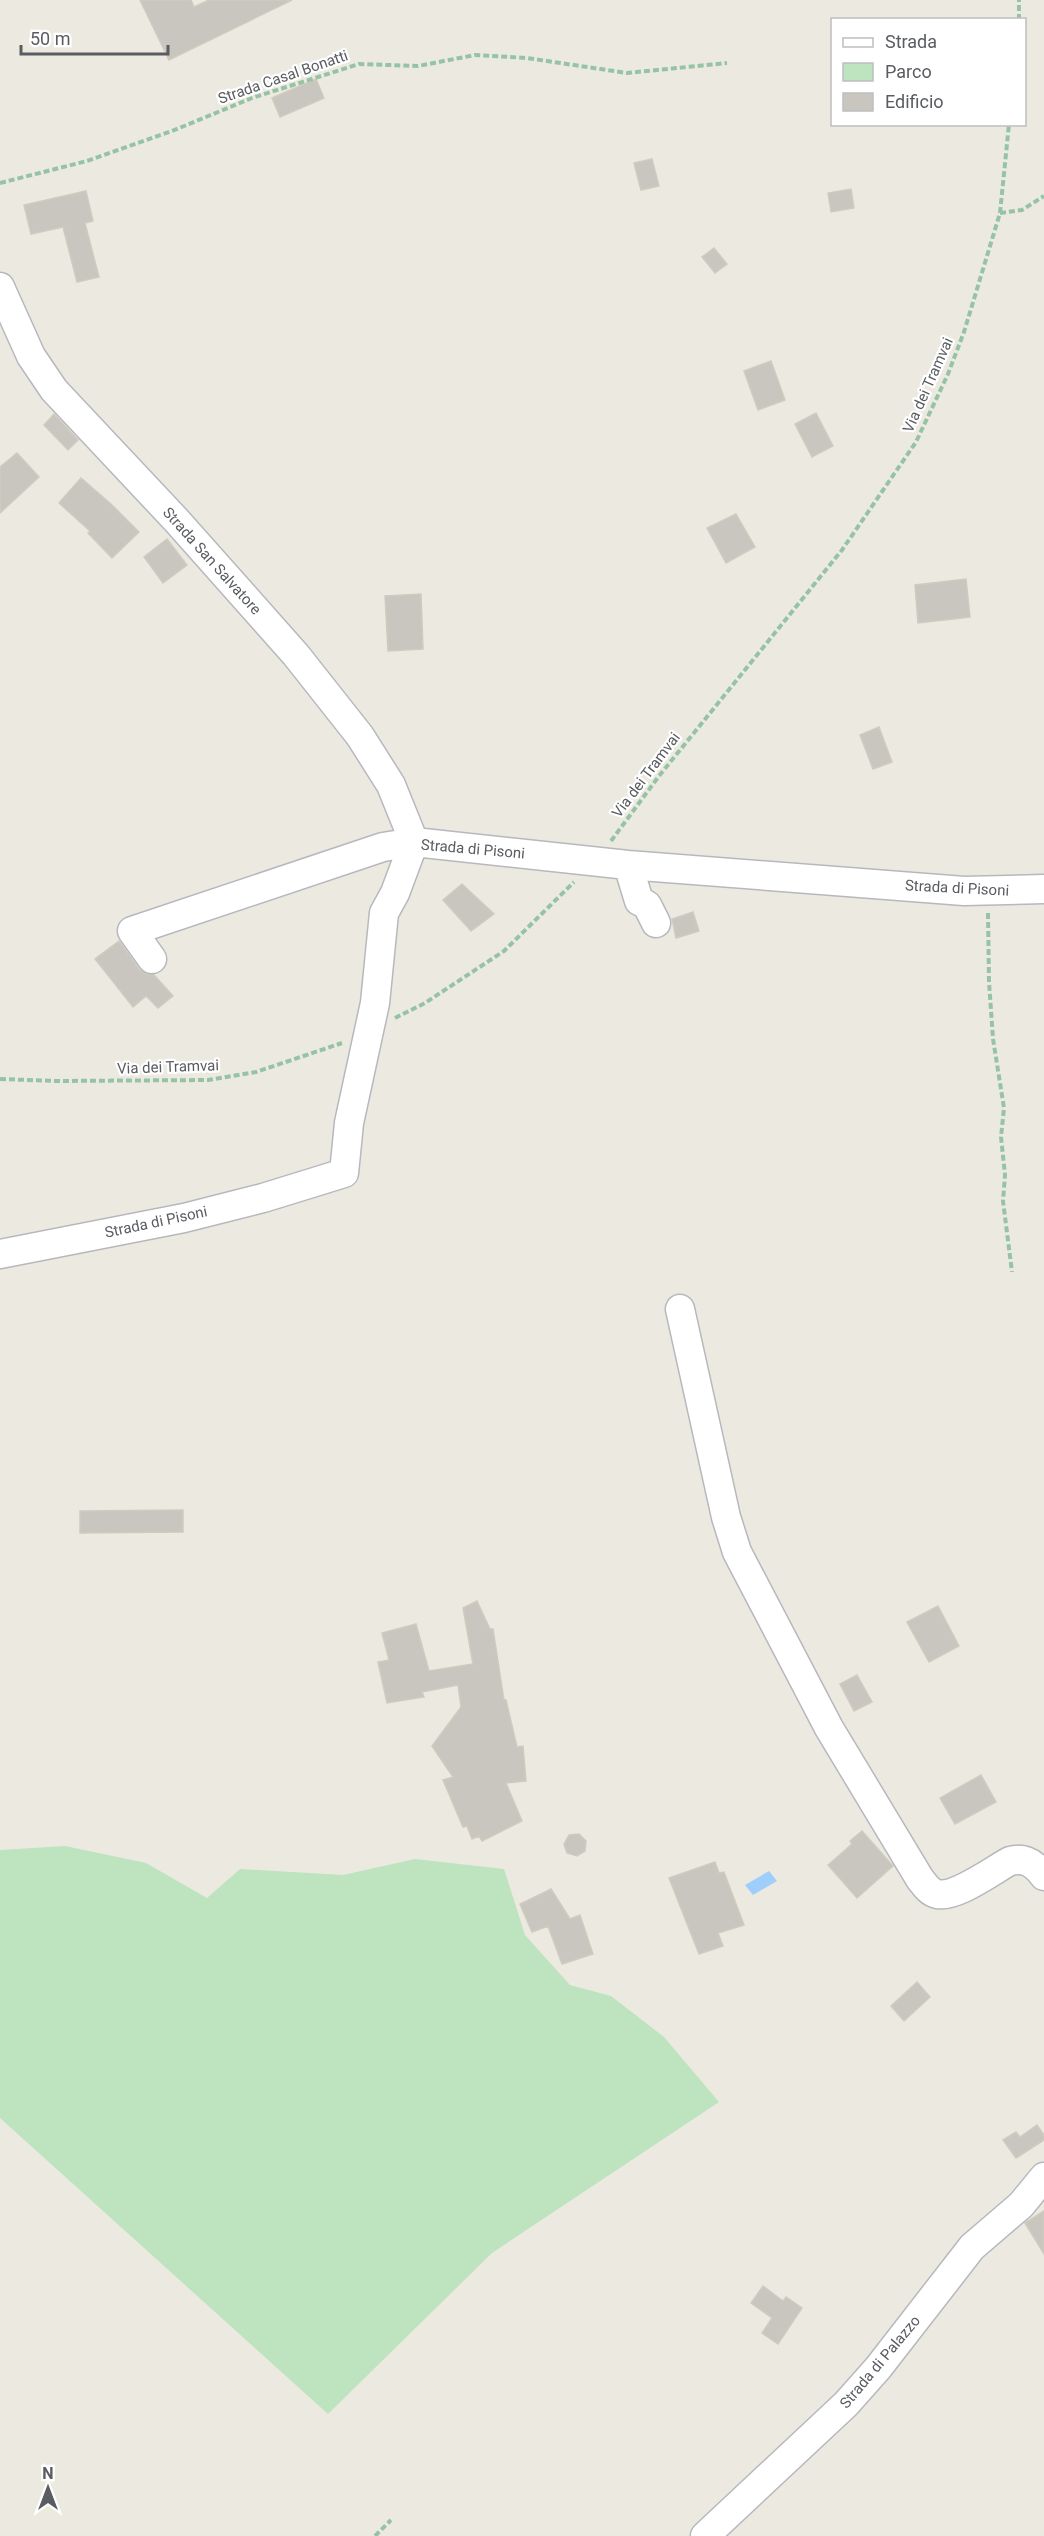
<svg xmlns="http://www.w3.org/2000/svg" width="1044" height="2536" font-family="Roboto,sans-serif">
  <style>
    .green { fill: #bde3bf }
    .water { fill: #a0cefc }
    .building { fill: #c8c6bf; stroke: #d0cbbf; stroke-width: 1.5 }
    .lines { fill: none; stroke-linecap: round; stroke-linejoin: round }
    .minor-casing { stroke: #b6b8bd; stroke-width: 31 }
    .path { stroke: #96c3a6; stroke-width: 4; stroke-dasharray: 6 3; stroke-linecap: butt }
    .minor { stroke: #fff; stroke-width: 28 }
    .labels { text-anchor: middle; stroke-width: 4.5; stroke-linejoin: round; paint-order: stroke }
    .street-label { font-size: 15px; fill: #595c61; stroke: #fff }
  </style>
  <rect width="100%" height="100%" fill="#eceae0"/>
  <path class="green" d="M65 1846 146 1863 207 1898 240 1869 343 1875 415 1859 504 1869 525 1935 570 1985 611 1996 664 2037 719 2102 492 2253 328 2414 0 2118V1850Z"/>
  <path class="water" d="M769 1871 777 1881 753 1895 745 1885Z"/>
  <path class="building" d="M140 0H191L194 7 209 0H292L169 60Z
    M316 79 324 98 280 117 272 98Z
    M652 159 659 186 641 190 634 163Z
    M851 189 854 208 831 212 828 193Z
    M86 191 93 221 85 223 99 277 77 282 63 227 31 234 24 205Z
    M714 248 727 264 715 273 702 257Z
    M771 361 785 400 758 410 744 371Z
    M816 413 833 446 812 457 795 424Z
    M54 414 78 440 68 450 44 425Z
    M17 453 39 477 0 513V467Z
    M81 478 111 504 139 532 112 558 88 533 90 531 59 503Z
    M736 514 755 547 726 563 707 528Z
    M167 539 187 565 163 583 144 557Z
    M966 579 970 617 918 623 915 585Z
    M421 594 423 649 388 651 385 596Z
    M879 727 892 762 873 769 860 735Z
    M462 884 494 914 471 931 443 900Z
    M693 912 699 931 676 938 672 919Z
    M119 941 139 969 146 974 154 975 173 996 158 1008 146 996 133 1007 95 959Z
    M183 1510V1532L80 1533V1511Z
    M477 1601 490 1629H493L504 1700H506L517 1747 523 1746 526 1781 506 1783 522 1821 482 1841 479 1836 472 1839 467 1826 463 1827 443 1780 453 1777 432 1746 461 1707 458 1685 422 1692 424 1697 387 1703 378 1662 389 1660 382 1633 416 1624 429 1671 473 1664 463 1608Z
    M938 1606 959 1646 929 1662 907 1622Z
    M857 1675 872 1702 854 1711 840 1684Z
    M981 1775 996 1802 955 1824 940 1798Z
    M862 1831 893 1866 857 1898 828 1865 852 1844 850 1841Z
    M579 1834 586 1841 585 1851 577 1856 567 1853 564 1844 569 1835Z
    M715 1862 719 1873 724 1872 744 1925 718 1933 723 1946 699 1954 669 1878Z
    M551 1889 570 1919 580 1915 593 1954 562 1964 548 1926 532 1932 520 1904Z
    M917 1982 930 1997 904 2021 891 2006Z
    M1037 2125 1044 2135V2140L1016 2158 1003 2140 1016 2132 1020 2137Z
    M1044 2211V2254L1025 2223Z
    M763 2286 783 2301 786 2297 802 2308 778 2344 762 2333 772 2318 751 2303Z"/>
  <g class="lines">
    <g class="minor-casing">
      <path id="minor" d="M0 287 31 356 54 390 177 521 296 655 360 736 391 785 414 842
        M628 865 639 901 647 905 656 923
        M152 959 132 931 383 847 414 842 628 865 964 891 1044 889
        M0 1254 184 1218 263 1198 344 1173 349 1123 375 1003 384 913 395 893 414 842
        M680 1309 726 1517 737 1552 829 1728 920 1879C925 1885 929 1892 937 1894 956 1898 993 1870 1010 1861 1025 1857 1035 1864 1044 1876
        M705 2536 846 2404 878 2368 972 2247 1021 2205 1044 2177"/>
    </g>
    <path class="path" d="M1019 20V0
      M0 183 87 161 172 131 252 98 359 64 418 66 475 55 527 58 627 73 727 63
      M1000 213 1022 210 1044 196
      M611 841 659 776 842 550 916 442 948 374 964 332 1000 213 1009 124
      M988 913 989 982 993 1039 1004 1108 1001 1137 1005 1175 1003 1201 1012 1272
      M395 1018 425 1003 504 951 574 882
      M0 1079 57 1081 208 1080 256 1072 342 1043
      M375 2536 391 2520"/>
    <use href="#minor" class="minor"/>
  </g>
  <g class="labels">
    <g class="street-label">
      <text transform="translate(283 77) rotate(-19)" y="5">Strada Casal Bonatti</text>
      <text transform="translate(928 385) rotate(-66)" y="5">Via dei Tramvai</text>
      <text transform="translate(212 561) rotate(48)" y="5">Strada San Salvatore</text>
      <text transform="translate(646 775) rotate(-53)" y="5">Via dei Tramvai</text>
      <text transform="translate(473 849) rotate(5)" y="5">Strada di Pisoni</text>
      <text transform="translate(957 888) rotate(3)" y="5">Strada di Pisoni</text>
      <text transform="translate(168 1067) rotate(-2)" y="5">Via dei Tramvai</text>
      <text transform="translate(156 1222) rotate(-12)" y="5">Strada di Pisoni</text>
      <text transform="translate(880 2362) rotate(-50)" y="5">Strada di Palazzo</text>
    </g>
  </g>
  <rect x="831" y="18" width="195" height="108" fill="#ffffff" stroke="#bdbec0" stroke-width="1.5"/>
  <rect x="843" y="38" width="30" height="9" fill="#ffffff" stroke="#bdbec0" stroke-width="1.5"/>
  <text x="885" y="48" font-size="18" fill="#595c61">Strada</text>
  <rect x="843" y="63" width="30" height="18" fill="#bde3bf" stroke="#bdbec0" stroke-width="1.5"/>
  <text x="885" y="78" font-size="18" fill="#595c61">Parco</text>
  <rect x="843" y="93" width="30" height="18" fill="#c8c6bf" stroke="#bdbec0" stroke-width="1.5"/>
  <text x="885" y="108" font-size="18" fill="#595c61">Edificio</text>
  <g transform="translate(48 2488)" stroke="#ffffff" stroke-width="4.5" paint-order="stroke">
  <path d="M0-4.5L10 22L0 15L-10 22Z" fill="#595c61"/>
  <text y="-9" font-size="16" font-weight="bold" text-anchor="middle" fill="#595c61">N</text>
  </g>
  <path d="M21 45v9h147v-9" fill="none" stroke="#595c61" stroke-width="3"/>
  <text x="30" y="45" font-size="18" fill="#595c61" stroke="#ffffff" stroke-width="4.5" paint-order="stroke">50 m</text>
</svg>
